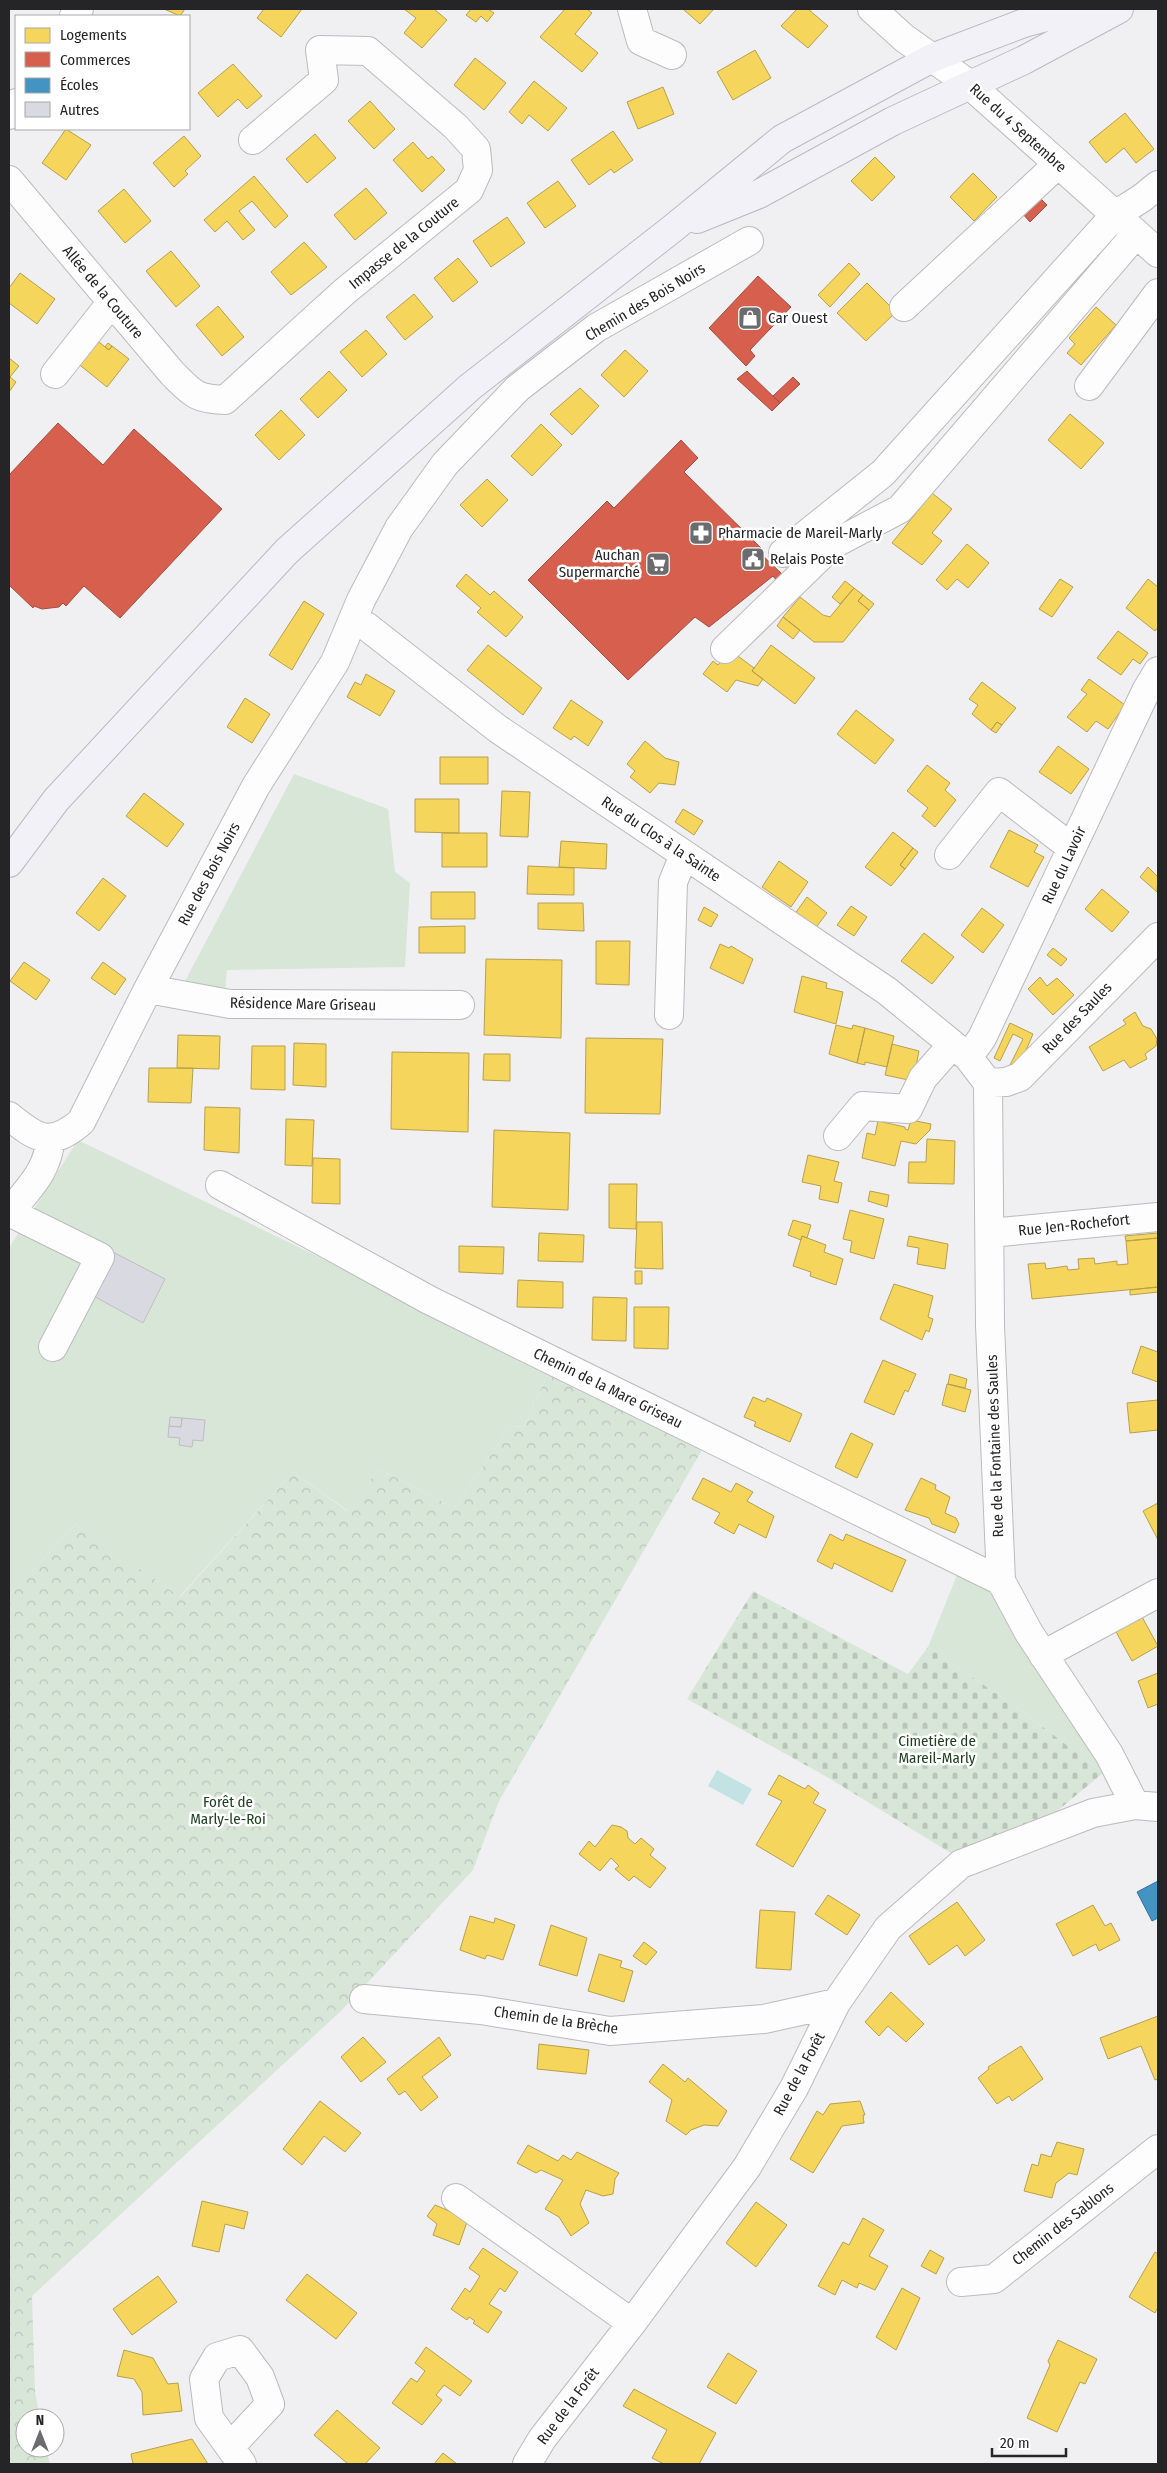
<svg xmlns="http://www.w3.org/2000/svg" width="1167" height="2473" font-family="'Fira Sans Condensed',sans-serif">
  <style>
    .green { fill: #d8e6d8 }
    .forest { fill: url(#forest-crowns) }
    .cemetery { fill: url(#cemetery-stones) }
    .water { fill: #c3e2e4 }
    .homes { fill: #f6d55c; stroke: #b7a04c }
    .shops { fill: #d6604d; stroke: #a14e42 }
    .schools { fill: #4393c3; stroke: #3a7294 }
    .building { fill: #d9d9e1; stroke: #bebec0 }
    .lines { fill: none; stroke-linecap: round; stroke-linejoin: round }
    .minor-casing { stroke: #bbbbbd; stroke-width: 30 }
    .major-casing { stroke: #babac5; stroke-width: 30 }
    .minor { stroke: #fdfdfd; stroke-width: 28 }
    .major { stroke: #f2f1f7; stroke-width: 28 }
    .labels { text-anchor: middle; stroke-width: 5; stroke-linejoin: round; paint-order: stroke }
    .street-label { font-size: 15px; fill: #252527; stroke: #fff }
    .poi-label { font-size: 15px; fill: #252527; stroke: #fff; text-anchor: start }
    .park-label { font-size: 15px; fill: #1d431e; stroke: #fff }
  </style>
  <defs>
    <pattern id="forest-crowns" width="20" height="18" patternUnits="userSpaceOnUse" patternTransform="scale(1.25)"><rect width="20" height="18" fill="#d8e6d8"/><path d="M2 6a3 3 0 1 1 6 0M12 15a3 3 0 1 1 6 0" fill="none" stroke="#b9c5b9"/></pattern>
    <pattern id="cemetery-stones" width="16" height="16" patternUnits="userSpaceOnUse" patternTransform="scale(1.25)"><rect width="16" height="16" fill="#d8e6d8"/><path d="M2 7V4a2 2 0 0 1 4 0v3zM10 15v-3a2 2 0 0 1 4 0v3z" fill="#b9c5b9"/></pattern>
  </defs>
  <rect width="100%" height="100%" fill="#f0f0f2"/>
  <path class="green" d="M294 774 388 809 395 872 410 883 405 967 227 970 225 990 184 983Z
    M78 1140 550 1369 524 1427 511 1426 454 1508 379 1469 348 1511 293 1472 179 1597 76 1524 9 1596V1248Z
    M959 1570 993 1588 1103 1773 1022 1711 928 1647Z"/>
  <path class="forest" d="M550 1369 702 1450 499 1801 473 1870 341 2011 32 2296 35 2392 40 2418H25V2448H46L50 2464H9V1596L76 1524 180 1597 293 1472 347 1511 379 1469 454 1508 511 1426 524 1427Z"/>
  <path class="cemetery" d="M753 1591 908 1674 928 1647 1022 1711 1103 1773 1050 1817 959 1858 827 1777 687 1699Z"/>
  <path class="water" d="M717 1770 752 1789 743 1805 708 1786Z"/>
  <path class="homes" d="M164 9H185L180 16Z
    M264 9H302L281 37 257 18Z
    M404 9H434L447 20 422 48 404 33 416 18Z
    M471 9H488L494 13 487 22 481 16 476 22 466 15Z
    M565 9H587L592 13 575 34 598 53 582 72 540 37Z
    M683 9H714L700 24Z
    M797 9H808L828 26 808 48 781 26Z
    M755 50 771 78 733 100 717 72Z
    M475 58 506 83 484 110 454 85Z
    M233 64 262 96 247 109 238 99 218 117 198 93Z
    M534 81 567 108 548 131 529 115 522 124 509 112Z
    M663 87 674 114 638 129 627 102Z
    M370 101 395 129 374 149 348 121Z
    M1125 113 1154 149 1136 163 1124 148 1106 163 1089 142Z
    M66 129 91 145 66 180 42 163Z
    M613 131 633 160 614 173 611 169 589 185 571 160Z
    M315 134 336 158 307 183 286 159Z
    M184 136 201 156 185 171 188 174 174 187 153 163Z
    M413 142 428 159 432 156 445 170 422 192 393 160Z
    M875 157 895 177 872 201 851 181Z
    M973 173 997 197 974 221 950 197Z
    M254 176 288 216 275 228 252 201 239 211 255 230 243 240 227 221 215 232 204 220Z
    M558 181 576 206 545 228 527 203Z
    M366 188 387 213 355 240 334 215Z
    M124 189 151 221 125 243 98 211Z
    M507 217 525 243 491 267 473 241Z
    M304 242 327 267 291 295 271 272Z
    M171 251 200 286 176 307 146 271Z
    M458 258 478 282 453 302 434 278Z
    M849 263 860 274 830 307 818 295Z
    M20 273 55 299 37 324 9 303V288Z
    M867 283 896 312 866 341 837 313Z
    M414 294 433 317 405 340 386 317Z
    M218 306 244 337 222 356 196 325Z
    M1096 307 1116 325 1081 365 1067 353 1075 344 1069 338Z
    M366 330 387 354 362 377 340 352Z
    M94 338 109 350 112 346 129 359 107 387 76 362Z
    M108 343 112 346 109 350 105 347Z
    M625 350 648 371 624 397 601 375Z
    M9 358 19 366 10 377 16 382 9 392Z
    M329 371 347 390 318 418 300 399Z
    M580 388 599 406 572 435 550 414Z
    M281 410 305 435 279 460 255 435Z
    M1070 414 1104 443 1081 469 1048 440Z
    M541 424 562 445 532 476 511 456Z
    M487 479 508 500 482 527 460 505Z
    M932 493 952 509 932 533 942 541 922 565 892 543Z
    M967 544 989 563 968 588 957 579 947 590 936 580Z
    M466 574 490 595 494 591 523 617 506 637 477 612 481 608 456 586Z
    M1060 579 1073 587 1052 617 1039 609Z
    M1148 579 1158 587V627L1155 631 1126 608Z
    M845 581 854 588 840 604 832 597Z
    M854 588 863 595 858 601 869 610 843 642H814L783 617 800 597 823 615 830 617Z
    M863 595 874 604 869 610 858 601Z
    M304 601 324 614 292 670 269 655Z
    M783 617 800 630 793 639 777 626Z
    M1118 631 1148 653 1140 664 1133 659 1121 675 1097 658Z
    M488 645 542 688 523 715 467 670Z
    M771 645 815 678 795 704 752 671Z
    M730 650 754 668 752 671 763 679 758 686 736 680 727 692 703 674 713 661 718 665Z
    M366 674 395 691 380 716 347 697 355 682 361 685Z
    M1089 679 1125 705 1108 729 1096 721 1087 732 1067 717 1087 694 1081 690Z
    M982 682 1016 708 1002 725 997 722 991 730 972 714 978 705 969 699Z
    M245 698 270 714 252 743 227 727Z
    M571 700 603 722 588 746 574 736 571 740 553 728Z
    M856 710 894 740 875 764 837 734Z
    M997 722 1002 725 996 733 991 730Z
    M645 741 665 758 679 762 675 785 659 783 650 793 630 777 635 771 627 764Z
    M1058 746 1089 769 1071 794 1039 772Z
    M440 757H488V784H440Z
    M927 765 950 783 945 790 956 800 935 827 922 816 928 808 907 791Z
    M502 791 530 792 528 837 500 836Z
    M144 793 184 824 167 847 126 816Z
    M415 799H459V833L415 832Z
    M683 809 703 821 694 835 675 822Z
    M1009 830 1038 845 1034 852 1044 857 1028 887 990 867Z
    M893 832 913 848 900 865 905 869 891 886 865 867Z
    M442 833H487V867H442Z
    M561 841 607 844 606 869 559 867Z
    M913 848 918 852 905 869 900 865Z
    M779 861 808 882 791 907 762 887Z
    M528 866 574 868V895L527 894Z
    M1148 867 1158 877 1157 892 1140 877Z
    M103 878 126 896 99 931 76 913Z
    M1102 889 1129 912 1112 932 1085 909Z
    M431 892H475V919H431Z
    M807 897 827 913 814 930 794 915Z
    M538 903H583L584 931 538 929Z
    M851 906 867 917 854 936 837 925Z
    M704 907 718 915 711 927 698 920Z
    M982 908 1004 925 983 953 961 935Z
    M465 926V953H419V927Z
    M924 933 954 957 932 984 901 961Z
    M596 941H630L629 985 596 984Z
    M720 944 729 948 731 946 753 959 743 984 710 968Z
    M1053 948 1067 959 1061 966 1047 955Z
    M486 959 562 960 561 1038 484 1035Z
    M24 962 50 980 36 1000 10 981Z
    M103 962 126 979 115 995 91 978Z
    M802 976 827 983 826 988 843 992 836 1024 794 1012Z
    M1040 977 1047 986 1057 978 1074 995 1053 1015 1028 989Z
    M1135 1012 1143 1026 1151 1029 1157 1039 1156 1046 1145 1054 1147 1059 1130 1068 1124 1060 1103 1071 1089 1047 1126 1024 1123 1020Z
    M1010 1023 1033 1034 1018 1069 1010 1065 1023 1039 1013 1034 1000 1061 994 1058Z
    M836 1025 852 1029 853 1025 865 1028 857 1063 829 1054Z
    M865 1028 894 1036 887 1067 865 1062V1065L857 1063Z
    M178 1035 220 1036 219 1069 177 1068Z
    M586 1038 663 1039 660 1114 585 1113Z
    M294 1043 326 1044V1087L293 1085Z
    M892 1044 919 1051 913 1081 885 1075Z
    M252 1046H285V1090L251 1089Z
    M392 1052 469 1053 468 1132 391 1129Z
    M484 1054H510V1081L483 1080Z
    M149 1068H193L191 1103 148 1102Z
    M205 1107 240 1108 239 1153 204 1150Z
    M286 1119 314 1120 312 1166 285 1165Z
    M911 1120 931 1124 930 1130 916 1144 901 1141 895 1166 862 1158 867 1133 875 1135 878 1121 905 1127V1129L908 1130Z
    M494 1130 570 1133 568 1210 492 1207Z
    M927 1139 955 1141 954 1184 908 1183 909 1162H926Z
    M808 1155 839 1162 834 1181 842 1183 838 1203 819 1199 821 1186 802 1182Z
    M313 1158 340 1159V1204L312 1203Z
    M609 1184H637L636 1229 609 1228Z
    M870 1191 889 1195 887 1207 868 1201Z
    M850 1210 884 1219 874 1259 850 1252 852 1241 843 1239Z
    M793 1220 811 1225 807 1238 802 1236 801 1240 788 1235Z
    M637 1222H662L663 1269 635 1268Z
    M539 1233 584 1235 583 1262 538 1261Z
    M1158 1233V1238L1126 1241 1125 1236Z
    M802 1236 826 1245 824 1252 843 1259 836 1285 810 1276 811 1272 793 1266Z
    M909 1236 948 1244 945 1269 917 1264 919 1248 907 1246Z
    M1158 1238V1287L1032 1299 1028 1264 1045 1263 1046 1269 1067 1266 1068 1270 1079 1269 1078 1259 1094 1258 1095 1264 1117 1261V1265L1128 1264 1126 1241Z
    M459 1246 504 1247 503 1274 459 1272Z
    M635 1271H642V1284H635Z
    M518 1280 563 1282V1308L517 1307Z
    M894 1284 933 1296 928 1317 933 1319 929 1332 926 1330 922 1340 880 1319Z
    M1158 1287V1292L1130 1295V1290Z
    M593 1297 627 1298 626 1341 592 1340Z
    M634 1307H669L668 1349 634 1348Z
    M1141 1346 1158 1352V1382L1132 1373Z
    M883 1360 916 1374 908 1392 905 1390 894 1415 864 1402Z
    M950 1374 967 1379 965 1388 948 1384Z
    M947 1384 971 1390 965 1412 942 1405Z
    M753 1397 765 1402 767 1398 802 1414 790 1442 754 1426 756 1422 744 1417Z
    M1158 1400V1430L1130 1433 1127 1403Z
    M851 1433 873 1444 857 1478 835 1467Z
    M703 1478 731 1492 736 1483 753 1492 747 1501 774 1516 766 1538 739 1524 734 1534 714 1523 720 1513 692 1499Z
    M921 1478 936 1485 935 1489 950 1497 945 1513 956 1518 959 1524 955 1533 932 1524 929 1518 905 1510Z
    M1158 1503V1540L1143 1511Z
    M830 1534 843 1541 846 1534 906 1560 892 1592 834 1563 832 1569 817 1561Z
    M1141 1615 1158 1646 1132 1661 1115 1630Z
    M1158 1673V1704L1148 1708 1138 1681Z
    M779 1775 805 1789 808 1785 819 1793 813 1803 826 1810 793 1867 756 1845 782 1801 768 1794Z
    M612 1825 621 1827 627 1831 628 1838 635 1844 641 1838 654 1849 650 1855 666 1868 650 1888 634 1876 629 1881 615 1869 619 1866 611 1858 600 1871 579 1854 589 1841 595 1847Z
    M828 1895 860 1915 847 1935 815 1914Z
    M957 1902 985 1940 965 1956 957 1945 929 1965 909 1936Z
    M1093 1905 1105 1926 1111 1923 1120 1940 1099 1951 1096 1944 1073 1956 1056 1924Z
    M760 1910 795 1912 791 1970 756 1968Z
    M470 1916 494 1923 495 1918 515 1925 503 1960 487 1955 485 1959 460 1950Z
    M551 1925 587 1938 577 1976 539 1965Z
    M644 1942 657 1952 646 1965 633 1956Z
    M599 1954 622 1961 620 1967 633 1971 624 2002 588 1991Z
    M891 1992 924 2024 906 2042 888 2026 879 2036 865 2022Z
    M1158 2016V2079L1155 2080 1141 2046 1108 2059 1100 2038Z
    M363 2037 386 2062 361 2082 341 2057Z
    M439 2037 451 2055 422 2077 438 2097 421 2111 405 2091 399 2095 387 2079Z
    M539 2044 589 2050 586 2074 537 2069Z
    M1021 2046 1043 2079 1012 2101 1009 2096 997 2104 978 2078 989 2069 988 2067Z
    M663 2064 685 2082 688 2078 727 2111 718 2126 704 2125 691 2130 686 2135 666 2121 672 2100 649 2082Z
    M320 2101 361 2133 345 2152 324 2136 302 2165 283 2149Z
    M860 2101 865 2115H863L864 2123 842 2126 813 2173 790 2159 817 2111 823 2115 830 2104Z
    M1057 2142 1084 2149 1077 2175 1069 2173 1056 2183 1052 2198 1024 2191 1032 2164 1038 2166 1041 2154 1051 2157Z
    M528 2145 558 2161 563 2155 571 2160 577 2152 619 2173 615 2179 613 2194 603 2196 586 2190 580 2204 589 2223 571 2236 559 2217 545 2209 563 2180 541 2170 536 2173 517 2163Z
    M202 2201 248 2212 244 2229 225 2224 219 2252 192 2246Z
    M756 2202 787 2225 756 2267 726 2243Z
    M435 2205 468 2219 459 2245 433 2235 437 2224 427 2216Z
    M863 2218 884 2230 869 2256 888 2266 875 2290 859 2283 857 2288 842 2280 835 2295 818 2286 843 2242 849 2245Z
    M483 2248 518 2272 505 2292 500 2288 489 2304 502 2312 488 2333 473 2323 475 2321 469 2317 467 2320 451 2309 465 2288 470 2292 480 2276 469 2268Z
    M930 2250 944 2258 936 2274 921 2266Z
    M1155 2252 1158 2254V2307L1155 2313 1129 2297Z
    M307 2274 357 2313 336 2339 286 2300Z
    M158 2276 177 2302 132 2335 113 2309Z
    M902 2288 920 2298 896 2350 876 2337Z
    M1058 2340 1097 2359 1085 2384 1080 2382 1057 2432 1027 2418 1050 2365 1048 2361Z
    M426 2347 472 2381 460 2396 444 2385 436 2395 442 2400 422 2425 392 2403 411 2378 417 2382 425 2371 415 2363Z
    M124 2350 153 2358 168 2384 178 2383 182 2411 143 2415 142 2392 134 2379 117 2376Z
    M728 2353 757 2371 736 2404 707 2387Z
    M634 2389 716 2433 699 2464H664L652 2458 667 2430 623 2406Z
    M337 2410 380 2448 365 2464H348L314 2435Z
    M192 2439 208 2464H133L131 2454Z
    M443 2453 457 2464H434Z"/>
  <path class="shops" d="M1038 196 1047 205 1030 222 1022 213Z
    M758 276 791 307 750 350 755 356 746 366 709 328Z
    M747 371 780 403 772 411 737 379Z
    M793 377 800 384 780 403 773 396Z
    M58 423 103 465 134 429 222 509 120 618 84 586 66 606 63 603 59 607 42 609 34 606 33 608 9 585V475Z
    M681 440 698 458 684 472 761 548 759 552 783 575 777 581 773 576 709 627 695 617 628 680 528 580 607 501 614 508Z"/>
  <path class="schools" d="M1158 1881V1918L1152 1921 1137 1892Z"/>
  <path class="building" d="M111 1251 165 1279 143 1323 88 1293Z
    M170 1417 182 1418 181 1427 169 1426Z
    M182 1418 205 1420 203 1441 193 1440 192 1447 179 1445 180 1438 168 1437 169 1426 181 1427Z"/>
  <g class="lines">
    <g class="minor-casing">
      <path id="minor" d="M632 9 641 41 672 55
        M872 9 904 38 969 84 1158 253
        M74 16 79 9
        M9 115 16 103
        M9 180 172 373C192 393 195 399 225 400L344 292 469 190 478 170 476 149 456 127 368 51 320 50 324 80 253 140
        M904 307 1058 164
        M55 374 111 303
        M1089 386 1158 293
        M783 553 883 473 1115 215 1142 198 1158 185
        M352 624 366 626 498 729 887 991 968 1057 988 1083 990 1325 1001 1581 1029 1633 1109 1754 1135 1805
        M725 649 832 545 900 509 1136 234
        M949 855 999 792 1072 848
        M148 989 230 1004 460 1005
        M669 1015 673 882 684 855
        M968 1057 982 1038 1146 691 1158 671
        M988 1083 1006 1082 1020 1077 1158 937
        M9 1116C37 1139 50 1148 81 1122L148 989 256 786 335 662 361 600 399 528 445 464 518 388 596 328 749 241
        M838 1136 863 1106 908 1109 923 1078 952 1045
        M220 1185 429 1300 1001 1581
        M9 1212 100 1257 53 1347
        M9 1213C30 1186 47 1173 51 1138
        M990 1233 1158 1217
        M1043 1655 1158 1593
        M364 1999 481 2010 610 2031 764 2019 836 2003
        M456 2198 632 2323
        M961 2282 994 2279 1158 2149
        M231 2446 270 2404 260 2377 240 2350 217 2357 204 2379 209 2418 242 2464
        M527 2464 542 2439 632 2323 747 2167 794 2088 836 2003 888 1928 961 1864 1093 1813 1135 1805 1158 1807"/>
    </g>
    <g class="major-casing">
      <path id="major" d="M697 219 759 194 893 121 1024 60 1119 9
        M9 863 56 800 287 551 470 387 672 229 782 139 932 58 1024 23 1076 9"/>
    </g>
    <use href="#minor" class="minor"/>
    <use href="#major" class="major"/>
  </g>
  <defs>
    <g id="shop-square" transform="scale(1.25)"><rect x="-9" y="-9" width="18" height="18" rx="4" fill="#6c6c6e" stroke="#fff"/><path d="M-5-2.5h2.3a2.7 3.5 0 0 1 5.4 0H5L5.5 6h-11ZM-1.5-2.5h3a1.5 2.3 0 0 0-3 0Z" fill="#fff"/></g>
    <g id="pharmacy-square" transform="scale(1.25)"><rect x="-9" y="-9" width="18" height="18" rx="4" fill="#6c6c6e" stroke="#fff"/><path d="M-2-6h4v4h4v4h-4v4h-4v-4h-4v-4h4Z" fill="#fff"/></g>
    <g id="civic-square" transform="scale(1.25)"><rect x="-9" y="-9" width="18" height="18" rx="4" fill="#6c6c6e" stroke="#fff"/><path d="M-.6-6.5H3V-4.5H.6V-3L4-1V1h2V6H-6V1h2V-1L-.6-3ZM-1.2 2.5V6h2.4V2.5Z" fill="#fff"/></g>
    <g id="supermarket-square" transform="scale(1.25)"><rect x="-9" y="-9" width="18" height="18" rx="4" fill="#6c6c6e" stroke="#fff"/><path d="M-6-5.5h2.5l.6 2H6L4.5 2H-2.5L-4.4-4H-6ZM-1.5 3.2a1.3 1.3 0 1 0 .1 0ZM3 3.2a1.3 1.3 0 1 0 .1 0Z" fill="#fff"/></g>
  </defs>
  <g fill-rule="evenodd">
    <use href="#shop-square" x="750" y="318"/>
    <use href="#pharmacy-square" x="701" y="533"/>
    <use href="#civic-square" x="753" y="559"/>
    <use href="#supermarket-square" x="658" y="564"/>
  </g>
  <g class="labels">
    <g class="street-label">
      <text transform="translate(1018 128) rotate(42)" y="5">Rue du 4 Septembre</text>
      <text transform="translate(404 243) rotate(-39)" y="5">Impasse de la Couture</text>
      <text transform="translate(103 292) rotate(50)" y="5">Allée de la Couture</text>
      <text transform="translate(645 302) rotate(-31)" y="5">Chemin des Bois Noirs</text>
      <text transform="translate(661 839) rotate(34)" y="5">Rue du Clos à la Sainte</text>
      <text transform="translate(1064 865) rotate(-65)" y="5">Rue du Lavoir</text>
      <text transform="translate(209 874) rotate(-62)" y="5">Rue des Bois Noirs</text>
      <text transform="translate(303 1004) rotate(1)" y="5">Résidence Mare Griseau</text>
      <text transform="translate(1077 1018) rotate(-46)" y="5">Rue des Saules</text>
      <text transform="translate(1074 1225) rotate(-6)" y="5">Rue Jen-Rochefort</text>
      <text transform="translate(608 1388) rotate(26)" y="5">Chemin de la Mare Griseau</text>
      <text transform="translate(995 1446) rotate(-92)" y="5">Rue de la Fontaine des Saules</text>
      <text transform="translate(556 2020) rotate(8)" y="5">Chemin de la Brèche</text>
      <text transform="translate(799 2074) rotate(-62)" y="5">Rue de la Forêt</text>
      <text transform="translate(1063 2224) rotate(-38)" y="5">Chemin des Sablons</text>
      <text transform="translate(568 2406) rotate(-53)" y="5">Rue de la Forêt</text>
    </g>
    <g class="poi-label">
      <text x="768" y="323">Car Ouest</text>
      <text x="718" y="538">Pharmacie de Mareil-Marly</text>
      <text x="640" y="560" text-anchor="end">Auchan<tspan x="640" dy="17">Supermarché</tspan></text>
      <text x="770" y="564">Relais Poste</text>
    </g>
    <g class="park-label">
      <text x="937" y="1746">Cimetière de<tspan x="937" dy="17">Mareil-Marly</tspan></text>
      <text x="228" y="1807">Forêt de<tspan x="228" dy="17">Marly-le-Roi</tspan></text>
    </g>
  </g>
  <rect width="1167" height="2473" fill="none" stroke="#252527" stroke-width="20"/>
  <rect x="15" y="15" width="175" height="115" fill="#ffffff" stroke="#a8a8a9"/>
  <rect x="25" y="28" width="25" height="15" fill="#f6d55c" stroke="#a8a8a9"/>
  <text x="60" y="40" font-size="15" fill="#252527">Logements</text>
  <rect x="25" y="52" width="25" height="15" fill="#d6604d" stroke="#a8a8a9"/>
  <text x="60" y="65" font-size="15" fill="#252527">Commerces</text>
  <rect x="25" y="78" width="25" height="15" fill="#4393c3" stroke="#a8a8a9"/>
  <text x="60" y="90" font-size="15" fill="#252527">Écoles</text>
  <rect x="25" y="102" width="25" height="15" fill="#d9d9e1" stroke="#a8a8a9"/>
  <text x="60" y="115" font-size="15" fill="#252527">Autres</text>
  <g transform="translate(40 2433)"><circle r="24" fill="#ffffff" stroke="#a8a8a9"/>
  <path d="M0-4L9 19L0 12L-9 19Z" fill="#6c6c6e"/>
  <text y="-8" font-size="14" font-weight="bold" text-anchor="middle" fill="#252527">N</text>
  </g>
  <path d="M992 2448v8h74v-8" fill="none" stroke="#252527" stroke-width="2.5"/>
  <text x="1000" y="2448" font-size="15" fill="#252527" stroke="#ffffff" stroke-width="4" paint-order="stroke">20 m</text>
</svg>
